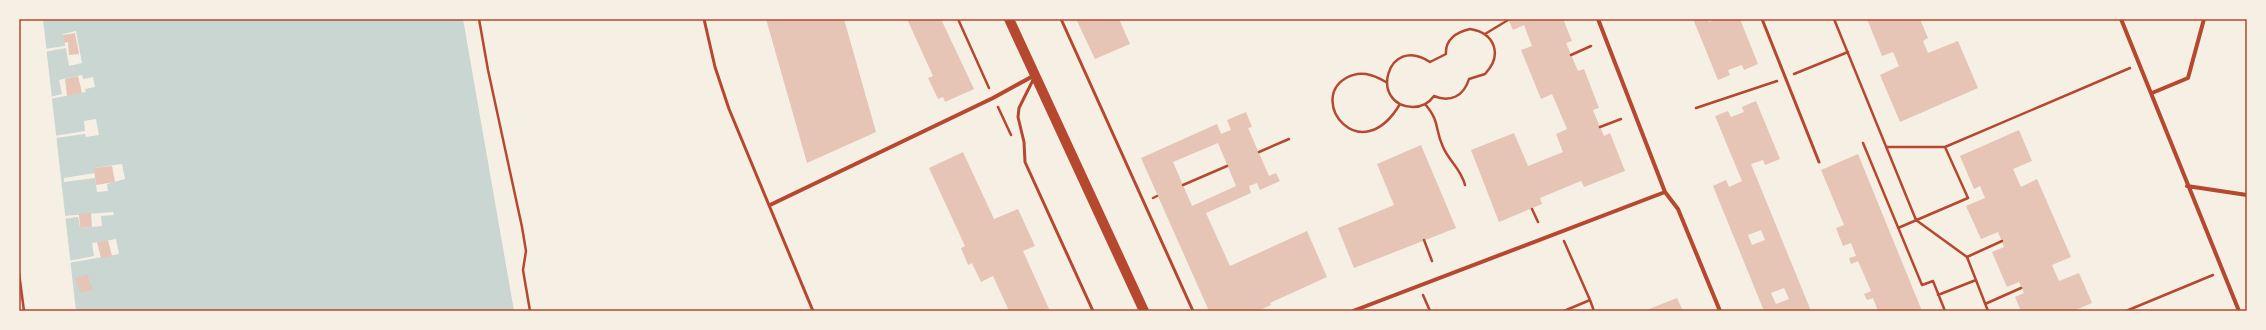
<svg xmlns="http://www.w3.org/2000/svg" width="2266" height="330" font-family="Quicksand,sans-serif">
  <style>
    .water { fill: #c9d6d2 }
    .pier { fill: #f6efe4 }
    .building { fill: #e6c5b7; fill-rule: evenodd }
    .lines { fill: none; stroke-linecap: round; stroke-linejoin: round }
    .path { stroke: #b5482f; stroke-width: 2.5 }
    .service { stroke: #b5482f; stroke-width: 3 }
    .minor { stroke: #b5482f; stroke-width: 4 }
    .primary { stroke: #b5482f; stroke-width: 10 }
    .neatline { fill: none; stroke: #b5482f; stroke-width: 1.5 }
  </style>
  <rect width="100%" height="100%" fill="#f6efe4"/>
  <path class="water" d="M43 19H463L514 311H76Z"/>
  <path class="pier" d="M76 31 82 63 69 66 66 48 44 52V49L65 46 63 34Z
    M82 75 83 79 93 77 95 87 85 89 86 92 50 99V97L62 94 59 80Z
    M96 119 99 135 86 137 85 134 55 138 54 136 85 131 84 121Z
    M122 164 125 179 107 184 108 191 97 192 95 178 64 182V178L95 173 94 168Z
    M113 212 114 215 101 216 102 226 80 228 78 217 63 219V216Z
    M116 239 119 254 69 263 68 261 94 256 92 243Z"/>
  <path class="building" d="M766 19H844L876 132 807 163Z
    M907 19H941L974 89 945 102 943 97 938 99 928 78 933 76Z
    M1076 19H1119L1130 44 1095 59Z
    M1508 19H1563L1572 41 1566 43 1578 71 1584 69 1599 108 1593 110 1600 127 1604 136 1610 133 1625 171 1584 187 1581 181 1540 198 1542 204 1499 222 1471 150 1514 133 1528 166 1563 152 1556 134 1567 129 1552 94 1541 99 1521 50 1532 46 1524 25 1513 30Z
    M1693 19H1708L1709 22 1716 19H1740L1758 64 1744 70 1742 65 1728 70 1730 75 1718 80Z
    M1867 19H1920L1928 38 1923 41 1928 53 1958 41 1978 88 1900 122 1880 75 1899 66 1893 52 1882 56Z
    M75 33 79 54 69 55 68 42 64 43 63 35Z
    M78 76 82 93 67 96 65 79Z
    M1756 101 1780 159 1765 165 1763 160 1751 164 1811 311H1764L1713 186 1726 180 1729 187 1742 181 1715 116 1728 111 1731 117 1744 112 1742 107ZM1761 230 1765 240 1752 245 1748 235ZM1784 288 1789 299 1776 304 1771 293Z
    M1246 112 1252 127 1248 128 1269 176 1276 173 1280 181 1260 190 1257 183 1249 186 1251 193 1206 213 1230 266 1307 231 1327 277 1270 303 1271 305 1258 311H1209L1141 158 1217 124 1221 134 1231 130 1227 120ZM1218 143 1236 186 1192 206 1173 162Z
    M2019 130 2032 161 2013 169 2021 187 2037 179 2071 257 2052 265 2059 281 2079 273 2092 303 2073 311H2021L2015 297 2024 293 2019 282 2007 287 1992 252 2004 247 1998 232 1981 239 1966 206 1985 198 1980 186 1974 189 1960 156Z
    M1421 145 1456 228 1354 268 1338 228 1394 205 1377 164Z
    M963 152 994 219 1018 209 1035 246 1023 251 1050 311H1009L993 276 981 282 972 263 968 265 961 248 965 246 929 168Z
    M1858 154 1922 311H1878L1873 298 1867 300 1864 294 1871 291 1858 261 1851 264 1849 258 1856 256 1851 243 1843 246 1836 228 1844 225 1821 170Z
    M112 166 115 182 96 185 94 168Z
    M91 213 92 227 80 228 79 214Z
    M108 240 112 256 101 258 97 242Z
    M87 274 93 290 81 293 75 279Z
    M1677 298 1683 311H1644Z"/>
  <g class="lines">
    <path class="path" d="M479 19 488 70 522 227 526 251 523 270 530 311
      M958 19 989 88
      M1834 19 1916 220 1967 257 1988 311
      M1470 29C1495 33 1503 55 1485 74L1469 79C1464 96 1450 103 1434 96 1429 103 1421 107 1413 107 1368 106 1387 33 1430 62L1446 54C1445 40 1456 32 1470 29Z
      M1485 34 1508 20
      M1571 55 1591 46
      M1794 74 1848 52
      M1386 82C1372 74 1360 70 1346 78 1307 101 1361 170 1400 104
      M1425 104C1441 123 1434 128 1443 147 1449 161 1461 169 1465 185
      M998 107 1011 135
      M1696 108 1777 81
      M1600 127 1621 119
      M1863 143 1922 285 1933 281 1945 311
      M1887 147H1945L2130 68
      M1259 152 1289 139
      M1183 185 1227 166
      M1153 198 1157 196
      M1532 209 1538 222
      M1898 228 1968 198 1945 147
      M1424 240 1432 261
      M1967 257 2002 241
      M19 273 24 311
      M1423 295 1430 311
      M1938 295 1976 280
      M1590 300 1594 311
      M1985 304 2021 288
      M1564 311 1590 300 1564 241
      M2126 311 2213 275"/>
    <path class="service" d="M704 19 715 67 729 109 813 311
      M1061 19 1193 311
      M1762 19 1819 162
      M1034 78 1019 108 1018 117 1024 142 1025 162 1093 311"/>
    <path class="minor" d="M1598 19 1665 192 1678 209 1720 311
      M2121 19 2239 311
      M2152 93 2188 78 2204 19
      M2187 186 2247 195
      M770 205 993 98 1035 75
      M1353 311 1665 192"/>
    <path class="primary" d="M1009 19 1144 311"/>
  </g>
  <rect width="2266" height="330" fill="none" stroke="#f6efe4" stroke-width="40"/>
  <rect x="20" y="20" width="2226" height="290" class="neatline"/>
</svg>
